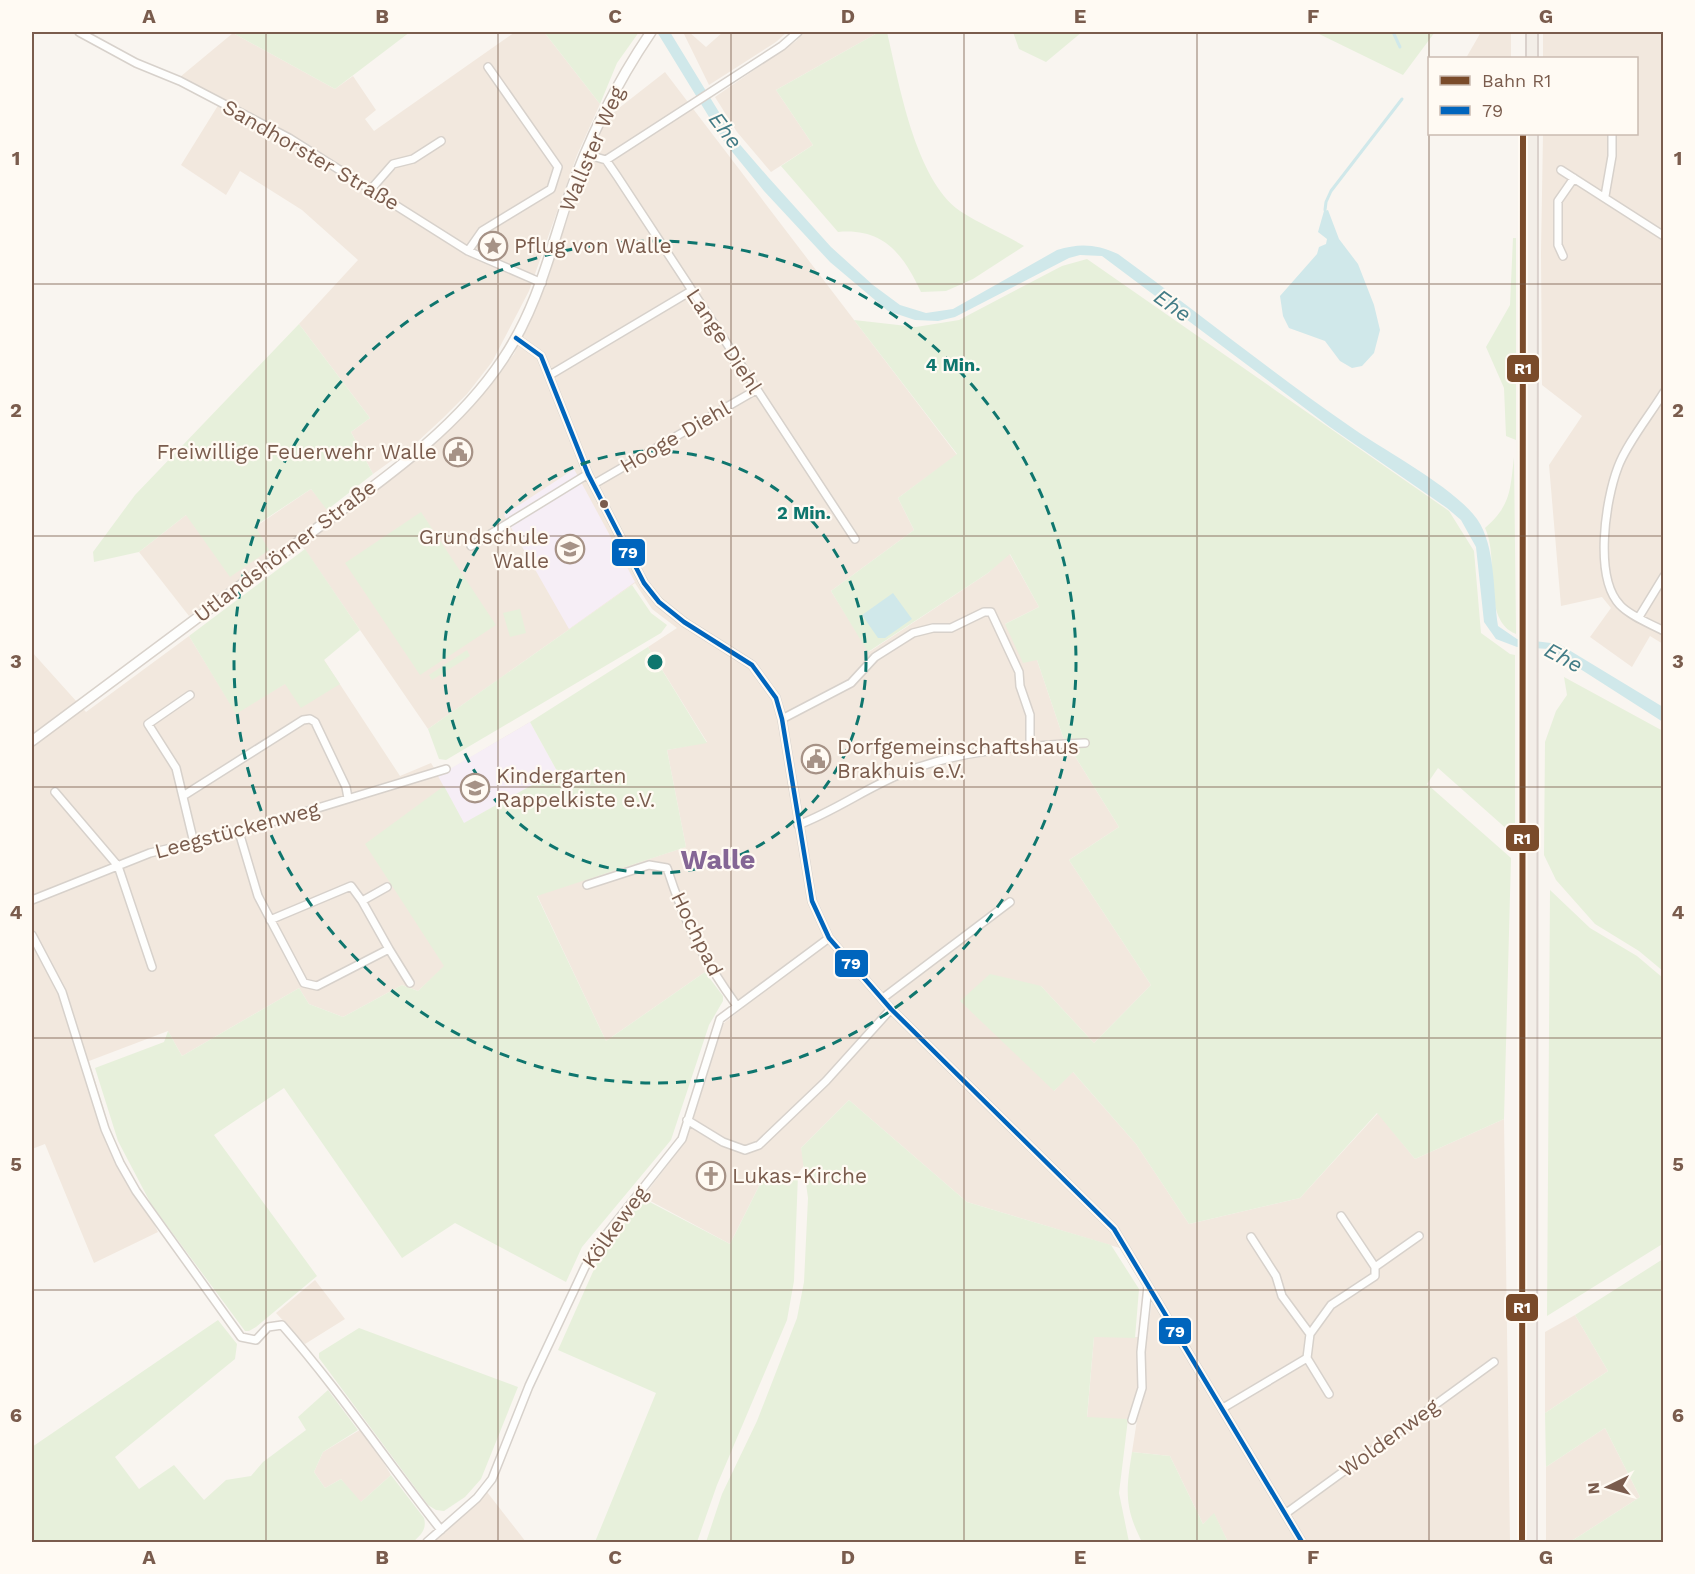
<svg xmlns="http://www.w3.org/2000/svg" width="1695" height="1574" font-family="'Work Sans',sans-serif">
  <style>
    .residential { fill: #f2e8de }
    .education { fill: #f6eef6 }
    .green { fill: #e7f0db }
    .water { fill: #d0e8ea }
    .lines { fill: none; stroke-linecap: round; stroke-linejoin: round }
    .stream { stroke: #d0e8ea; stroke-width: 3 }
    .street-casing { stroke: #d7d1cb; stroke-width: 10 }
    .secondary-casing { stroke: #d9d2cb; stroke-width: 12 }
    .primary-casing { stroke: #dad1cc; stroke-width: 14 }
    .street { stroke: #fefefd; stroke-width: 7 }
    .secondary { stroke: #fefefd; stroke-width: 9 }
    .primary { stroke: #f3eee8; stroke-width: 10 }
    .bus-1-casing { stroke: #fffaf3; stroke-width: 9 }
    .bus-1 { stroke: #0065bd; stroke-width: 4.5 }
    .rail-1-casing { stroke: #fffaf3; stroke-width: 10 }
    .rail-1 { stroke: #7a4b2a; stroke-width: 6 }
    .grid { fill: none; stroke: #7a5c4d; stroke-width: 1.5; stroke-opacity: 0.55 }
    .ring { fill: none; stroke: #0f766e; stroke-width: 3; stroke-dasharray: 10 8 }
    .bus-dot { fill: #7a5c4d; stroke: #fffaf3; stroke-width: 2 }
    .labels { text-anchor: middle; stroke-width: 4.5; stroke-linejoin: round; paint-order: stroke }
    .street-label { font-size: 21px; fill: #7a5c4d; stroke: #fffaf3 }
    .poi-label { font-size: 21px; fill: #7a5c4d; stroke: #fffaf3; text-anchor: start }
    .water-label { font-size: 22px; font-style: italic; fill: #437c86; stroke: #fffaf3 }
    .district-label { font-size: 27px; font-weight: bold; fill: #846695; stroke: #fffaf3 }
    .centre { fill: #0f766e; stroke: #fffaf3; stroke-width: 3 }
    .ring-label { font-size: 18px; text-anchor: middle; font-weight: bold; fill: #0f766e; stroke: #fffaf3; stroke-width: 4.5; stroke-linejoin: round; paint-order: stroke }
    .line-badge { stroke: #fffaf3; stroke-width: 2 }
    .badge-label { font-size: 16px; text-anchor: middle; font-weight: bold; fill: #fff }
    .neatline { fill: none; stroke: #7a5c4d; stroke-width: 2 }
    .grid-label { font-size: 20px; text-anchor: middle; font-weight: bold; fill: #7a5c4d }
  </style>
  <rect width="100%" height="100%" fill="#f9f5f0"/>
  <path class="residential" d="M515 32H544L600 104 577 155 529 291 492 362 467 394 443 418 416 443 373 474 351 432 370 418 299 324 358 260 302 210 240 171 226 195 181 165 222 99 180 77 233 33 335 89 353 76 376 110 365 119 374 131Z
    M683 32H689L706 47 723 32H787L776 42 709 85Z
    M804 32H879L776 90 813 145 771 172 737 132 715 97 796 41Z
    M1481 32H1511V58H1466Z
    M1543 32H1663V644L1650 636 1632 667 1590 637 1611 608 1602 597 1561 606 1549 465 1582 416 1542 385 1541 253 1543 134H1636V58H1543Z
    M665 72 957 455 898 498 914 530 831 591 869 652 988 573 1009 553 1039 607 1005 624 1037 660 1063 737 1119 827 1069 860 1151 985 1094 1043 1041 986 1054 1091 1072 1071 1136 1144 1189 1224 1300 1198 1378 1113 1415 1159 1504 1119 1510 1542H1228L1214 1514 1203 1524 1170 1456 1132 1452 1137 1420 1087 1418 1094 1337H1147L1154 1287 1133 1252 967 1202 849 1100 801 1148 805 1164 789 1186 764 1176 730 1244 643 1197 685 1142 724 1023 743 1008 715 965 606 1041 537 895 686 847 667 750 707 742 648 647 677 628 652 609 635 583 428 729 301 544 433 442 476 401 514 354 549 276 586 161 605 119Z
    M311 489 330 512 189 616 139 552 186 515 255 527Z
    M189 636 236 713 324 660 400 776 431 763 439 776 530 722 464 824 444 786 445 966 418 991 402 985 343 1017 309 1004 299 988 182 1056 168 1031 89 1061 114 1143 158 1232 94 1263 45 1144 32 1149V652L86 712Z
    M315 1280 345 1319 305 1344 276 1313Z
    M1575 1315 1608 1371 1545 1413V1332Z
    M363 1428 391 1475 360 1503 341 1479 325 1488 314 1472 323 1452Z
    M1605 1428 1640 1497 1570 1542H1546V1467Z
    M487 1492 526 1542 433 1540Z"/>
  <path class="education" d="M574 469 635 582 569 629 504 515Z
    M530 722 557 771 464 824 438 776Z"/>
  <path class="green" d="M235 32H410L335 89 233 33Z
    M544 32H639L617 63 600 104Z
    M879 32H887C899 83 915 179 960 211 980 224 1004 234 1024 246L973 279 946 291 921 292C903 254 884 228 838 232L781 166 813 145 776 90Z
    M1013 32H1082L1046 62 1019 49Z
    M1315 32H1435L1403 75Z
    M1513 238H1516V440L1506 436 1504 388 1486 347 1510 305Z
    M1087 259 1449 511 1474 551 1481 633 1510 654 1515 655V831H1509L1438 768 1427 784 1511 858 1504 1119 1415 1159 1377 1113 1300 1198 1189 1224 1136 1144 1073 1072 1054 1091 960 1001 990 974 1041 986 1094 1043 1151 985 1069 860 1119 827 1063 737 1037 660 1023 663 1005 624 1039 607 1010 554 988 573 868 652 831 591 914 530 898 498 957 454 854 320 916 327 959 320 1062 266Z
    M299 324 370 418 351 432 373 474 327 510 311 489 255 526 269 550 230 577 186 515 139 552 94 562 93 552 135 495Z
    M1514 457 1516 634C1481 620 1500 559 1485 528 1511 505 1510 491 1514 457Z
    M421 512 496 625 420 675 345 563Z
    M305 549 360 630 324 660 340 684 301 708 285 684 236 714 189 636Z
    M632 585 651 613 667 625 661 633 446 760 439 759 428 729Z
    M520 609 526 633 510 637 503 613Z
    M648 647 707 743 667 750 686 847 537 896 606 1041 705 972 723 996V1001L709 1025 671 1140 582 1247 566 1282 455 1223 402 1258 284 1088 214 1135 317 1276 256 1327 249 1331H245L151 1204 118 1141 95 1068 164 1042 168 1031 182 1056 299 988 309 1004 343 1017 402 985 418 991 444 966 365 844 444 786 464 823 557 771 530 722Z
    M467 650 470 656 432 680 429 675Z
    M1564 677 1663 731V971L1639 951 1595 924 1556 880 1544 855 1545 742 1556 711 1567 695Z
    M1550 890 1590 928 1637 956 1663 978 1664 1243 1547 1316Z
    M849 1100 967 1202 1111 1245 1139 1289 1135 1338 1094 1337 1087 1417 1128 1419 1119 1493 1129 1542H706L722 1494 757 1421 797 1318 804 1282 808 1198 801 1148Z
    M798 1174 794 1281 787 1320 717 1485 697 1542H595L656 1393 558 1350 600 1256 642 1198 730 1244 764 1176 789 1186Z
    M1663 1259V1542H1570L1640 1497 1605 1428 1546 1467 1545 1413 1608 1371 1575 1315Z
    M218 1320 237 1344 235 1359 115 1457 139 1489 174 1465 204 1500 226 1480 251 1476 263 1462 306 1430 298 1417 328 1390 358 1430 323 1452 314 1472 325 1488 341 1479 361 1502 391 1475 424 1518C427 1529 421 1535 413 1542H32V1447Z
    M359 1328 518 1387 481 1479 465 1497 444 1511 436 1510 428 1505 319 1358V1353Z
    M1132 1452 1170 1456 1203 1524 1214 1513 1228 1542H1142C1124 1507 1126 1490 1132 1452Z"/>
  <path class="water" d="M657 32H670L736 140 768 177 831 247 873 285 900 305 926 313 953 309 1057 250C1080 243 1096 244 1118 254 1195 310 1270 371 1348 425 1384 451 1453 486 1477 519 1496 546 1493 594 1498 626L1517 639 1559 644 1663 707V722L1549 649 1517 647 1496 639 1484 622 1476 547 1461 520 1447 508 1330 427 1102 256 1080 255 1069 258 955 317 938 321 915 320 888 311 830 262 764 191 725 143Z
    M1328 210 1339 239 1358 264 1374 305 1380 330 1374 353 1362 366 1352 368 1340 361 1325 341 1289 328 1283 316 1280 296 1317 254 1319 247 1326 244 1327 239 1318 232 1324 211Z
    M893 593 912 619 885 638H878L862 615Z"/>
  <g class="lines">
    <path class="stream" d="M1393 32 1400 47
      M1325 210 1326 202 1331 191 1402 99"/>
    <g class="street-casing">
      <path id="street" d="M79 32 136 63 180 81 289 138 468 251 542 283
        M585 154 606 160 617 176 855 539
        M606 160 782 46 798 32
        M1561 170 1664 236
        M372 188 393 164 413 159 441 141
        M1605 196 1612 156V134
        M468 251 482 231 551 189 558 167 488 67
        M1563 256 1558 245V201L1574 178
        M516 338 541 356 588 474 644 583 659 602 684 622 752 665 776 698 782 719 812 901 829 938 891 1009 1114 1229 1302 1542
        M550 375 691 291
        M1664 392C1650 415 1627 443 1618 467 1605 501 1594 578 1620 605 1630 616 1651 624 1664 631
        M594 484 756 390
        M471 546 588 474
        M1639 617 1664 576
        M190 695 148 724 176 768 194 843
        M782 719 851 683 875 657 913 633 933 628H951L984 612H991L1019 672 1020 686 1030 715V746
        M55 792 118 866 152 967
        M183 796 303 720 310 719 315 722 346 787 348 798
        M798 825C838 810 873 783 913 769 968 749 1027 746 1085 743
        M239 832 258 896 304 983 317 986 389 949 362 901 351 886 270 920
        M587 885 649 865 667 868C685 924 703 959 737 1006
        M32 900 150 853 239 832 446 769
        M362 901 387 887
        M32 935 62 992 105 1129 120 1163 136 1191 241 1337 256 1340 268 1327 282 1325C339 1390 387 1462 441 1530
        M389 949 410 983
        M883 998 1010 902
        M687 1120 723 1142 745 1150 759 1145 826 1081 891 1009
        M1341 1216 1375 1267
        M1251 1237 1276 1276 1282 1296 1310 1334
        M1307 1358 1329 1394
        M1223 1408 1307 1358 1310 1334 1331 1305 1375 1276V1267L1419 1236
        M1132 1420 1142 1388 1141 1352 1148 1286
        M1285 1514 1494 1362
        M427 1542 477 1498 492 1479 529 1386 585 1267 597 1246 682 1139 720 1019 829 938"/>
    </g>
    <g class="secondary-casing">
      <path id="secondary" d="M32 741C120 676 209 609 297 543 369 489 453 435 503 359 536 310 549 256 567 201 588 140 615 85 651 32"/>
    </g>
    <g class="primary-casing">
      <path id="primary" d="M1532 58V32
        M1531 1542 1532 134"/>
    </g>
    <use href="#street" class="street"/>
    <use href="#secondary" class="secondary"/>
    <use href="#primary" class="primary"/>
    <g class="bus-1-casing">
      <path id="bus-1" d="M516 338 541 356 588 474 644 583 659 602 684 622 752 665 776 698 782 719 812 901 829 938 891 1009 1114 1229 1302 1542"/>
    </g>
    <use href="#bus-1" class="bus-1"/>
    <g class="rail-1-casing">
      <path id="rail-1" d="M1522 1542 1523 134"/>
    </g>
    <use href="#rail-1" class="rail-1"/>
  </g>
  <path class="grid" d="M266 32V1542M498 32V1542M731 32V1542M964 32V1542M1197 32V1542M1429 32V1542M32 284H1664M32 536H1664M32 787H1664M32 1038H1664M32 1290H1664"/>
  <g class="ring">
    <circle cx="655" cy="662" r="211"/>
    <circle cx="655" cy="662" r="421"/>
  </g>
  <defs>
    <g id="sight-ring" transform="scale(1.5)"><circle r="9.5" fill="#fffaf3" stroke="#a69286" stroke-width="1.5"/><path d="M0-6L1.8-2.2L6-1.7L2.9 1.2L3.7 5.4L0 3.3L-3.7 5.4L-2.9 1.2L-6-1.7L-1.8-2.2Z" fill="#a69286"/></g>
    <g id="civic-ring" transform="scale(1.5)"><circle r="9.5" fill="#fffaf3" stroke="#a69286" stroke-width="1.5"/><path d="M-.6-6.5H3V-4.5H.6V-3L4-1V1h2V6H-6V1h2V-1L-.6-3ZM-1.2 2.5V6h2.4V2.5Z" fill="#a69286"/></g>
    <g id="school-ring" transform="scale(1.5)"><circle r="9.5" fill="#fffaf3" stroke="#a69286" stroke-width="1.5"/><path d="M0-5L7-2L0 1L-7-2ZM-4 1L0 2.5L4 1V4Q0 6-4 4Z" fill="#a69286"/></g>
    <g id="church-ring" transform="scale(1.5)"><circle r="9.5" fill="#fffaf3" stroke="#a69286" stroke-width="1.5"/><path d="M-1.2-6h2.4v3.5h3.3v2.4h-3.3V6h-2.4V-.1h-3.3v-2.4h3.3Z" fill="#a69286"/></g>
  </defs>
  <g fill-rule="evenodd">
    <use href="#sight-ring" x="493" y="246"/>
    <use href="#civic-ring" x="458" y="452"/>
    <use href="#school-ring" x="570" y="549"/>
    <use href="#civic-ring" x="816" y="759"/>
    <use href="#school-ring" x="475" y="788"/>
    <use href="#church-ring" x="711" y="1176"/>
  </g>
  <circle class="bus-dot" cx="604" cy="504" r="5"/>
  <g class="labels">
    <g class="street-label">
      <text transform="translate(592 149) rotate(-67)" y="7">Wallster Weg</text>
      <text transform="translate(311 155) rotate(30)" y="7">Sandhorster Straße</text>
      <text transform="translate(724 341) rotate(57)" y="7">Lange Diehl</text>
      <text transform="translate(675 437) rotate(-30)" y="7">Hooge Diehl</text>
      <text transform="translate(285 551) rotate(-37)" y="7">Utlandshörner Straße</text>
      <text transform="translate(237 830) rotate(-15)" y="7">Leegstückenweg</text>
      <text transform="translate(697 934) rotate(64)" y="7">Hochpad</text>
      <text transform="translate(615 1227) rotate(-54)" y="7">Kölkeweg</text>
      <text transform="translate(1389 1438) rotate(-36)" y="7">Woldenweg</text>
    </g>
    <g class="poi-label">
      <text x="514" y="253">Pflug von Walle</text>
      <text x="437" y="459" text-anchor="end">Freiwillige Feuerwehr Walle</text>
      <text x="549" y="544" text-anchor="end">Grundschule<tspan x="549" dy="24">Walle</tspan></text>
      <text x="837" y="754">Dorfgemeinschaftshaus<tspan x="837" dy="24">Brakhuis e.V.</tspan></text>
      <text x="496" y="783">Kindergarten<tspan x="496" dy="24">Rappelkiste e.V.</tspan></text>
      <text x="732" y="1183">Lukas-Kirche</text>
    </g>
    <g class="water-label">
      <text transform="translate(726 130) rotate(53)" y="8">Ehe</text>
      <text transform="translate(1173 305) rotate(35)" y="8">Ehe</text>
      <text transform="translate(1564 657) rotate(28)" y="8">Ehe</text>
    </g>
    <g class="district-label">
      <text x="718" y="869">Walle</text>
    </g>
  </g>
  <circle cx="655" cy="662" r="9" class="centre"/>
  <g class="ring-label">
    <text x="953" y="371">4 Min.</text>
    <text x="804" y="519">2 Min.</text>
  </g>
  <g class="line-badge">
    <rect x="1506" y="354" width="34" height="29" rx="6" fill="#7a4b2a"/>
    <rect x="611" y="538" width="35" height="29" rx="6" fill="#0065bd"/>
    <rect x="1505" y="824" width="35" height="28" rx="6" fill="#7a4b2a"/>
    <rect x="834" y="949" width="35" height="29" rx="6" fill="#0065bd"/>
    <rect x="1505" y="1293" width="34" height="29" rx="6" fill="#7a4b2a"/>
    <rect x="1158" y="1317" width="34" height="28" rx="6" fill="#0065bd"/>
  </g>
  <g class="badge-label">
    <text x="1523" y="374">R1</text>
    <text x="628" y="558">79</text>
    <text x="1522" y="844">R1</text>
    <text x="851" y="969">79</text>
    <text x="1522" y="1313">R1</text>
    <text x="1175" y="1337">79</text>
  </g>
  <rect width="1695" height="1574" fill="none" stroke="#fffaf3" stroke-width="66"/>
  <rect x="1428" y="57" width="210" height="78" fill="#fffaf3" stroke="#cabbb1" stroke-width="1.5"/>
  <rect x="1440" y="76" width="30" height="9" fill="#7a4b2a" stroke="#cabbb1" stroke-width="1.5"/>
  <text x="1482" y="87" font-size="18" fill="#7a5c4d">Bahn R1</text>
  <rect x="1440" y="106" width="30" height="9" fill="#0065bd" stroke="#cabbb1" stroke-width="1.5"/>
  <text x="1482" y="117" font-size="18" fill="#7a5c4d">79</text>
  <g transform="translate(1608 1487) rotate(265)" stroke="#fffaf3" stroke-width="4.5" paint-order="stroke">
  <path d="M0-4.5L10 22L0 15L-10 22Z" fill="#7a5c4d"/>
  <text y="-9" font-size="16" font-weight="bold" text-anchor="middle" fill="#7a5c4d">N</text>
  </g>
  <rect x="33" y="33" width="1629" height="1508" class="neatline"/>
  <g class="grid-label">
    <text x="149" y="23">A</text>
    <text x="382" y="23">B</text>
    <text x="615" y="23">C</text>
    <text x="848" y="23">D</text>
    <text x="1080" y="23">E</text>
    <text x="1313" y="23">F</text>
    <text x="1546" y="23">G</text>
    <text x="16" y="165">1</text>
    <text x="1678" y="165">1</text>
    <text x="16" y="417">2</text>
    <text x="1678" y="417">2</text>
    <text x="16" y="668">3</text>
    <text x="1678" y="668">3</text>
    <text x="16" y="919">4</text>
    <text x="1678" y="919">4</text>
    <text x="16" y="1171">5</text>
    <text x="1678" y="1171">5</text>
    <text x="16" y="1422">6</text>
    <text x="1678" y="1422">6</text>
    <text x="149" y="1564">A</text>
    <text x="382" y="1564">B</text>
    <text x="615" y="1564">C</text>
    <text x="848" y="1564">D</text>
    <text x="1080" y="1564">E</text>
    <text x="1313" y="1564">F</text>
    <text x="1546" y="1564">G</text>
  </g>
</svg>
